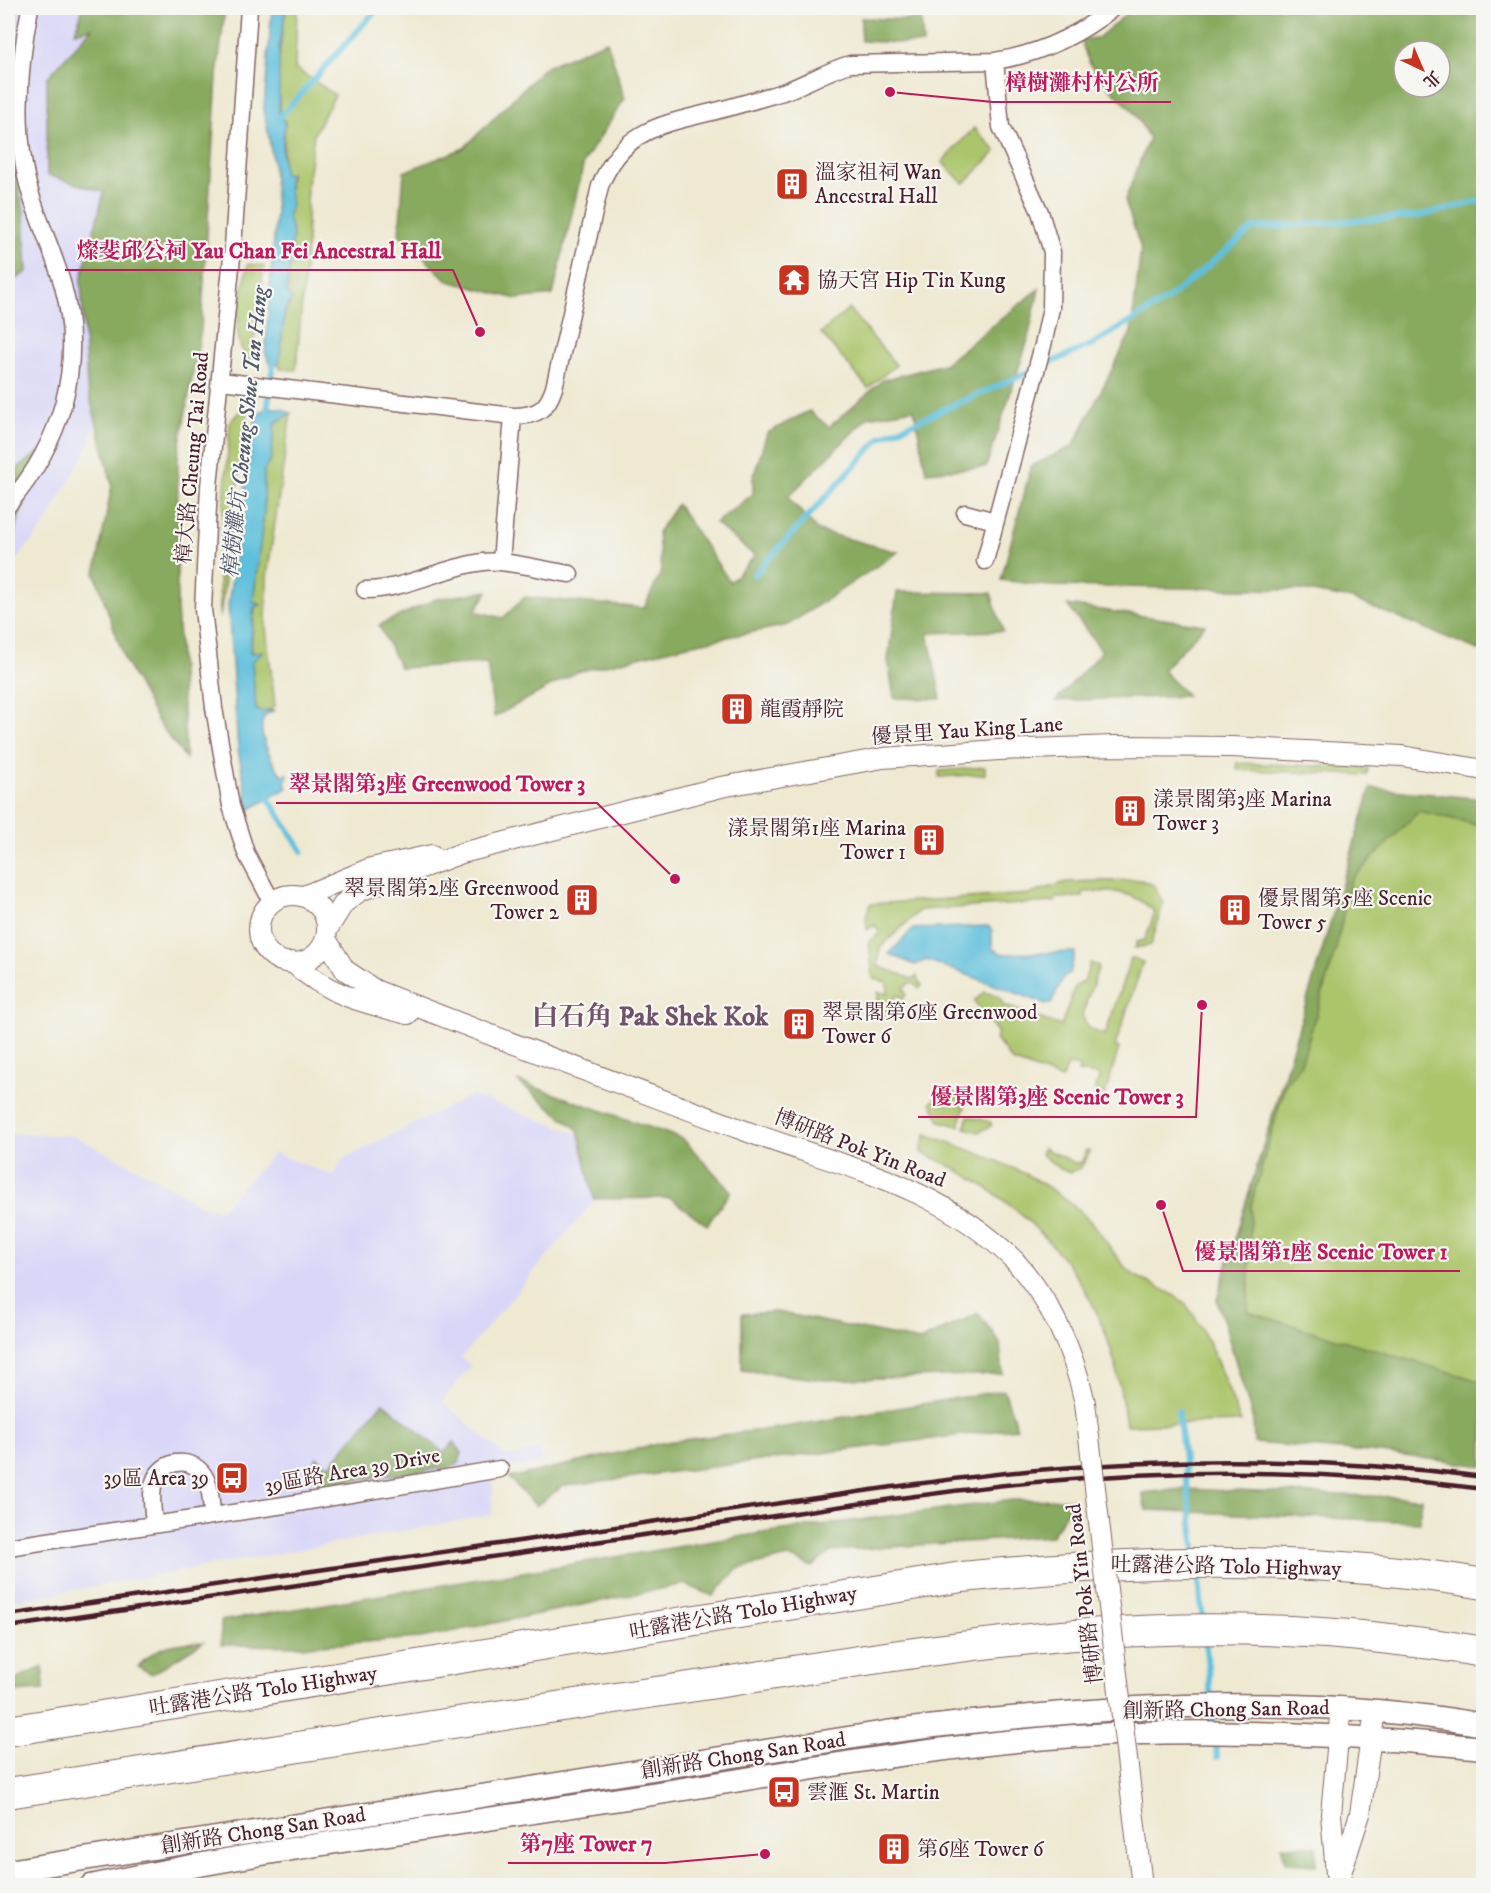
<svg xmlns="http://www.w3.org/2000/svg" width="1491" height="1893" font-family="'IM FELL DW Pica','Noto Serif TC',serif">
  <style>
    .built { fill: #d9d7f8 }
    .green { fill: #abc56b; stroke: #7a724b; stroke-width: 1.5 }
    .forest { fill: #88aa5f; stroke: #696445; stroke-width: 1.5; fill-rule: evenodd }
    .water { fill: #5ec0dc; stroke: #547084; stroke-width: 1.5 }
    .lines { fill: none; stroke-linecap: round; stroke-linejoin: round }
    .stream { stroke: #5ec0dc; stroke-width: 6 }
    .minor-casing { stroke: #846665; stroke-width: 19 }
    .tertiary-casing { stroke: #846665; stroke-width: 22 }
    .secondary-casing { stroke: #846665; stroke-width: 25 }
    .motorway-casing { stroke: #846665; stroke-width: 32 }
    .minor { stroke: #fff; stroke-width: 16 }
    .tertiary { stroke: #fff; stroke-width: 20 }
    .secondary { stroke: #fff; stroke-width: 22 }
    .motorway { stroke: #fff; stroke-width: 30 }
    .rail { stroke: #4a1f2b; stroke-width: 4.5 }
    .tertiary-bridge-casing { stroke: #846665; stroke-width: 22; stroke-linecap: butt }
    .tertiary-bridge { stroke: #fff; stroke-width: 20 }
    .labels { text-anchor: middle; stroke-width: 4.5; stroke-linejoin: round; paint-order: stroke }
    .poi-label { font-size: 21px; fill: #4a1f2b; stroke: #f6f6f2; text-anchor: start }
    .street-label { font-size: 21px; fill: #4a1f2b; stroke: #f6f6f2 }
    .water-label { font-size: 22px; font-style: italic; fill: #515769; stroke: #f6f6f2 }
    .district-label { font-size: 27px; font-weight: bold; fill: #705269; stroke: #f6f6f2 }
    .leader { fill: none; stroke: #c2185b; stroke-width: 2 }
    .callout-dot { fill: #c2185b; stroke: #f6f6f2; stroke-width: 2 }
    .callout-label { font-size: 22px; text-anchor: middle; font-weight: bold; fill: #c2185b; stroke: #f6f6f2; stroke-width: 4.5; stroke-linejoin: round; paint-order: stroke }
  </style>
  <rect width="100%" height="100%" fill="#f6f6f2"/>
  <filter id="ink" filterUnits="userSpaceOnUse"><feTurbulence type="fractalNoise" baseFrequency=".0167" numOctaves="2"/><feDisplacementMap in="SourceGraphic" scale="12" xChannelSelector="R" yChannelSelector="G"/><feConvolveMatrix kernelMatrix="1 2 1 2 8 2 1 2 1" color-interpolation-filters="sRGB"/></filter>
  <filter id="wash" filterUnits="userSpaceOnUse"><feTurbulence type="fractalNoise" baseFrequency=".008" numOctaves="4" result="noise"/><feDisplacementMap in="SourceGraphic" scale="24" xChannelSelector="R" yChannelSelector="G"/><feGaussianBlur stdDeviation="1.35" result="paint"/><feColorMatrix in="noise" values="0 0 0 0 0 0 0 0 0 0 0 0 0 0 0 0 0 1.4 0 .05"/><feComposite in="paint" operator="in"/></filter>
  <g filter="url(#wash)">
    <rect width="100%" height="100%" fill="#efe9d2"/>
    <path class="built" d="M8 8H132L109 376 91 441 46 524 8 570Z
      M472 1095 634 1154 461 1358 471 1366 442 1401 503 1454 516 1456 539 1449 542 1464 493 1469 492 1515 8 1602V1133L74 1136 146 1173 202 1206 220 1210 274 1153 334 1176 343 1159Z"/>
    <path class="green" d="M286 8H297L295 68 335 95 314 134 307 186V245L296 370 280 369C275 348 281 316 292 299L287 293 293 235 288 217 290 173 282 176 285 121C271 103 282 31 286 8Z
      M974 128 996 151 964 184 942 162Z
      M248 264 264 266 251 363C226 339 243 294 248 264Z
      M849 309 896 365 868 388 821 333Z
      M249 401 220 618 219 567 230 422Z
      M291 413 267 577 266 628 275 706 263 714 256 709 250 656 255 607 253 602 264 512V470L271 459 275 423Z
      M1237 763 1368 768 1367 775 1237 770Z
      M985 767V774L939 777V771Z
      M1397 800 1483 816V1442L1217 1299 1363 815Z
      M1141 880 1154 885 1163 903 1151 945 1135 948 1137 942 1145 940 1155 912C1131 889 1114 891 1083 892V897L1056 898 1055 902 920 910 880 948 878 966 912 979 917 976 922 986 919 988 911 982 904 988 906 995 903 998 897 995 889 1003 890 1012 883 1014 877 1006 878 992 888 994 887 982 873 979 869 941 880 933 875 925 867 930 866 917 870 904 1030 894 1066 882Z
      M1131 958 1143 962 1115 1046 1119 1048 1105 1095 1095 1091 1100 1075 1078 1072 1080 1067 1068 1065 1062 1079 1012 1061 996 1039 998 1033 974 1001 985 992 1000 997 1003 1005 1061 1026 1075 986 1084 982 1090 963 1099 966 1082 1015 1089 1029 1105 1035Z
      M944 1090 956 1094 965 1106 959 1126 940 1121 931 1103Z
      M968 1116 990 1122 992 1125 979 1132 965 1128Z
      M926 1134C986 1156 1044 1174 1090 1221 1103 1235 1113 1254 1126 1268 1139 1282 1165 1287 1181 1300 1205 1321 1228 1391 1241 1422L1126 1425C1121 1392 1116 1359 1103 1327 1071 1246 999 1186 921 1152Z
      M1043 1148 1077 1164 1082 1161 1086 1150 1090 1152 1081 1168 1071 1172 1060 1169 1041 1154Z"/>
    <path class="forest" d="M83 8H225L217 77 201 330 178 454 177 607 186 759 158 722 125 661 95 574 112 485 87 386 81 280 104 192 47 175V78L92 28 75 32Z
      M1133 8H1483V652L1352 599 1301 590 1049 586 1001 580 1031 466 1073 446 1131 332 1141 249 1125 200 1149 138C1143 128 1137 115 1129 107 1104 80 1091 78 1081 39L1098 38ZM1404 51H1440V87H1404Z
      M861 18 921 20 923 44 861 41Z
      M607 41 625 98 584 162 553 295 517 299 448 281 399 234 404 172 464 148 545 67Z
      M8 140 24 211 27 272 8 284Z
      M1039 289 1027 343 986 467 926 472 914 409 868 417 788 497 818 531 898 552 788 625 688 645 577 672 494 717 487 663 400 668 379 625 436 599 488 591 475 611 503 618 525 597 644 608 661 572 658 532 677 504 730 582 755 556 715 523 753 494V478L767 433 809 411 829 427 883 380 944 364Z
      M62 435 25 497 8 554V475Z
      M897 592 991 593 1003 631 928 633 941 699 894 698 888 660Z
      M1067 605 1205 625 1163 670 1187 696 1056 701 1102 651Z
      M1371 788 1483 799V826L1419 811 1350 881 1336 949 1301 1064 1285 1085 1251 1205 1248 1312 1483 1382V1466L1381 1453 1254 1443 1253 1420 1217 1299Z
      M517 1081 683 1139 731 1191 707 1225 670 1198 594 1199 578 1130Z
      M777 1312 920 1341 978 1313 1000 1343 1003 1374 824 1380 742 1370V1314Z
      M1004 1390 1017 1428 563 1486 536 1506 509 1478 666 1442 785 1427Z
      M383 1402 444 1453 454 1442 462 1453 459 1462 452 1467 327 1484 316 1481 311 1471 317 1457 329 1466Z
      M1183 1489 1421 1498 1420 1522 1146 1510 1142 1493Z
      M1074 1499 1052 1536 832 1551 812 1567 789 1557 737 1569 713 1596 684 1584 421 1638 307 1646 221 1645V1621L775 1531 1012 1500Z
      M203 1642 152 1674 138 1667C156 1644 176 1643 203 1642Z
      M43 1667 44 1690 14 1692 17 1678Z
      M1281 1845 1317 1846 1316 1865 1286 1863Z"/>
    <path class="water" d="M272 8H286L279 48V118L285 121 282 152 284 175 290 173 288 182 291 204 288 217 293 235 287 293 292 299 285 310 279 365H271L265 352 276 212 273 162 264 109Z
      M268 407 283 409 291 413 275 423 271 459 264 470V512L253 602 261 605 254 607 250 653 263 651 252 662 256 709 261 712 275 710C272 712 269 713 266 715 253 727 273 765 282 775L288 774 285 783 287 788 249 810 238 749 228 605 256 415Z
      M988 926 992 930V948L1002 954 1075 952 1070 973 1063 977 1051 1004H1046L927 960 915 965 889 954 913 929Z"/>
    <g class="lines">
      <path class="stream" d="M277 123 281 116 378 8
        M267 412 274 357
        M754 575 881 437 1093 344 1168 299 1253 228 1418 216 1484 200
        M265 793 302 851
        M1178 1411 1196 1556
        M1198 1572 1203 1622
        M1205 1638 1217 1757"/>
    </g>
  </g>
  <g filter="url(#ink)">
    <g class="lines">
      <g class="minor-casing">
        <path id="minor" d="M249 8 233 247 209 486 203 609 214 708 231 806 246 853 272 902
          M221 381 513 416C537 416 547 410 554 388L600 186C623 130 659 125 712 112 736 106 759 99 783 92 806 84 826 71 850 64L995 61C1039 54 1078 36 1113 8
          M8 505C61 443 85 367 63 286 52 245 31 208 24 166 15 113 20 59 30 8
          M965 513 995 521
          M985 561 1043 345 1051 308 1052 252 1040 212 1001 127 995 61
          M501 562 513 416
          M365 590C405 590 443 567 483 562 504 559 547 571 570 574
          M154 1524C153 1511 150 1495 154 1482 161 1460 190 1456 203 1474 211 1485 211 1502 212 1515
          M8 1547 291 1504 500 1469"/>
      </g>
      <g class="tertiary-casing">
        <path id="tertiary" d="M259 929a34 34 0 1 1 68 0a34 34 0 1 1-68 0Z
          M304 896 371 868 432 855
          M327 930 344 903 360 891 462 853 721 787 883 758 999 750 1115 746 1232 747 1402 756 1484 770
          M326 939 345 970 375 990C496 1038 618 1083 740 1129 841 1167 936 1182 1015 1261
          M292 962C326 994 363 1003 408 1014
          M1336 1874 1331 1814 1341 1707
          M1337 1885 1360 1814 1375 1710"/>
      </g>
      <g class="secondary-casing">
        <path id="secondary" d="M8 1871 886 1732C1084 1707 1285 1690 1484 1725
          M91 1886C261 1850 434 1828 606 1801 762 1778 917 1747 1075 1736 1210 1727 1348 1735 1484 1748"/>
      </g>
      <g class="motorway-casing">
        <path id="motorway" d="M8 1731 962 1577C1137 1560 1309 1554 1484 1584
          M8 1793C242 1756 476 1718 710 1684 835 1665 962 1643 1088 1634 1219 1624 1354 1630 1484 1652"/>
      </g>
      <use href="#minor" class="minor"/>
      <use href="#tertiary" class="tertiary"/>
      <use href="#secondary" class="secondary"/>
      <use href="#motorway" class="motorway"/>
      <path class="rail" d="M8 1615 892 1487C940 1481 989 1474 1037 1470 1186 1457 1335 1458 1484 1477
        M8 1627 892 1499C940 1493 989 1486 1037 1482 1185 1468 1336 1470 1484 1489"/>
      <g class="tertiary-bridge-casing">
        <path id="tertiary-bridge" d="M1015 1261C1052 1303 1073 1349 1085 1403L1142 1886"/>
      </g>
      <use href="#tertiary-bridge" class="tertiary-bridge"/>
    </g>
  </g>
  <defs>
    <g id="building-square" transform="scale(1.725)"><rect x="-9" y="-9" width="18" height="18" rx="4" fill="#c8321e" stroke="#f6f6f2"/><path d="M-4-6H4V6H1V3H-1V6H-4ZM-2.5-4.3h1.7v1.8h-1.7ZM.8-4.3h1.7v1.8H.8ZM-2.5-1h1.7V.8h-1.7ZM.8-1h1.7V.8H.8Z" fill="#fff"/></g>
    <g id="temple-square" transform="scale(1.725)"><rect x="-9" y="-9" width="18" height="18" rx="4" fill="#c8321e" stroke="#f6f6f2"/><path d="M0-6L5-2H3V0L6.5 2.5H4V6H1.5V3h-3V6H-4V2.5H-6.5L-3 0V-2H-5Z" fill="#fff"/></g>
    <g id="bus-square" transform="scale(1.725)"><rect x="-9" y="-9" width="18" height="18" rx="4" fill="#c8321e" stroke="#f6f6f2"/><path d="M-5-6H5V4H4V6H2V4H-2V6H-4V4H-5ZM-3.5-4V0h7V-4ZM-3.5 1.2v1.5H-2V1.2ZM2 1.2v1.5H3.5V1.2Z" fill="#fff"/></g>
  </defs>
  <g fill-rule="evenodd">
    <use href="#building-square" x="792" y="184"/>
    <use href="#temple-square" x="794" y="280"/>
    <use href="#building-square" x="737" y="709"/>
    <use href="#building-square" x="1130" y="811"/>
    <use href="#building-square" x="929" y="840"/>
    <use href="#building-square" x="582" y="900"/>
    <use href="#building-square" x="1235" y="910"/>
    <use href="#building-square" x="799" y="1024"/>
    <use href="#bus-square" x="232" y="1478"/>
    <use href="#bus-square" x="784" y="1792"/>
    <use href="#building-square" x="894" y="1849"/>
  </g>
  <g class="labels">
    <g class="poi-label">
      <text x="815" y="179">溫家祖祠 Wan<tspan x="815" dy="24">Ancestral Hall</tspan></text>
      <text x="817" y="287">協天宮 Hip Tin Kung</text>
      <text x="760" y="716">龍霞靜院</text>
      <text x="1153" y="806">漾景閣第3座 Marina<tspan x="1153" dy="24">Tower 3</tspan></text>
      <text x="906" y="835" text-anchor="end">漾景閣第1座 Marina<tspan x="906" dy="24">Tower 1</tspan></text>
      <text x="559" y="895" text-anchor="end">翠景閣第2座 Greenwood<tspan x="559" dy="24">Tower 2</tspan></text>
      <text x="1258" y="905">優景閣第5座 Scenic<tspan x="1258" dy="24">Tower 5</tspan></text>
      <text x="822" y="1019">翠景閣第6座 Greenwood<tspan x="822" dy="24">Tower 6</tspan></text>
      <text x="209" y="1485" text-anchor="end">39區 Area 39</text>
      <text x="807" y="1799">雲滙 St. Martin</text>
      <text x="917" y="1856">第6座 Tower 6</text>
    </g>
    <g class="street-label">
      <text transform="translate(192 458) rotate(-85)" y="7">樟大路 Cheung Tai Road</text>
      <text transform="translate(967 730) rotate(-4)" y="7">優景里 Yau King Lane</text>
      <text transform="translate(860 1148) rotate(21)" y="7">博研路 Pok Yin Road</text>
      <text transform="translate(352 1470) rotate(-10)" y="7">39區路 Area 39 Drive</text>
      <text transform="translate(1226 1566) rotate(1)" y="7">吐露港公路 Tolo Highway</text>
      <text transform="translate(1084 1594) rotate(-97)" y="7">博研路 Pok Yin Road</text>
      <text transform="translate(743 1612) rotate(-10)" y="7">吐露港公路 Tolo Highway</text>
      <text transform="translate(263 1690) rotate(-9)" y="7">吐露港公路 Tolo Highway</text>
      <text transform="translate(1226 1709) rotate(-1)" y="7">創新路 Chong San Road</text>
      <text transform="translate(743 1755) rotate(-9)" y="7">創新路 Chong San Road</text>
      <text transform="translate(263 1830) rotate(-9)" y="7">創新路 Chong San Road</text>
    </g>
    <g class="water-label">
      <text transform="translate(244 432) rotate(-84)" y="8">樟樹灘坑 Cheung Shue Tan Hang</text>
    </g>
    <g class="district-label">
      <text x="650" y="1025">白石角 Pak Shek Kok</text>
    </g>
  </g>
  <path class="leader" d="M890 92L993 102H1171M480 332L453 270H65M675 879L597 803H276M1202 1005L1196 1117H918M1161 1205L1183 1271H1460M765 1854L665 1863H508"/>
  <g class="callout-dot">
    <circle cx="890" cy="92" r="6"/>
    <circle cx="480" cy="332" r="6"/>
    <circle cx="675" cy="879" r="6"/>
    <circle cx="1202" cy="1005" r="6"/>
    <circle cx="1161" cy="1205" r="6"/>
    <circle cx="765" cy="1854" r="6"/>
  </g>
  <g class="callout-label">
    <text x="1082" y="90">樟樹灘村村公所</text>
    <text x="259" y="258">燦斐邱公祠 Yau Chan Fei Ancestral Hall</text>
    <text x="437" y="791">翠景閣第3座 Greenwood Tower 3</text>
    <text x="1057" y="1104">優景閣第3座 Scenic Tower 3</text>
    <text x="1321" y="1259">優景閣第1座 Scenic Tower 1</text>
    <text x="586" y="1851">第7座 Tower 7</text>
  </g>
  <rect width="1491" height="1893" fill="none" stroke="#f6f6f2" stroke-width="30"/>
  <g transform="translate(1422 69) rotate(136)"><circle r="28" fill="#f6f6f2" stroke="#b1a0a2" stroke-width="1.5"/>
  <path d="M0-4.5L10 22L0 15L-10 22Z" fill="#c8321e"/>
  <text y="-9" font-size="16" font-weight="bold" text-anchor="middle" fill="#4a1f2b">北</text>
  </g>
</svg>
